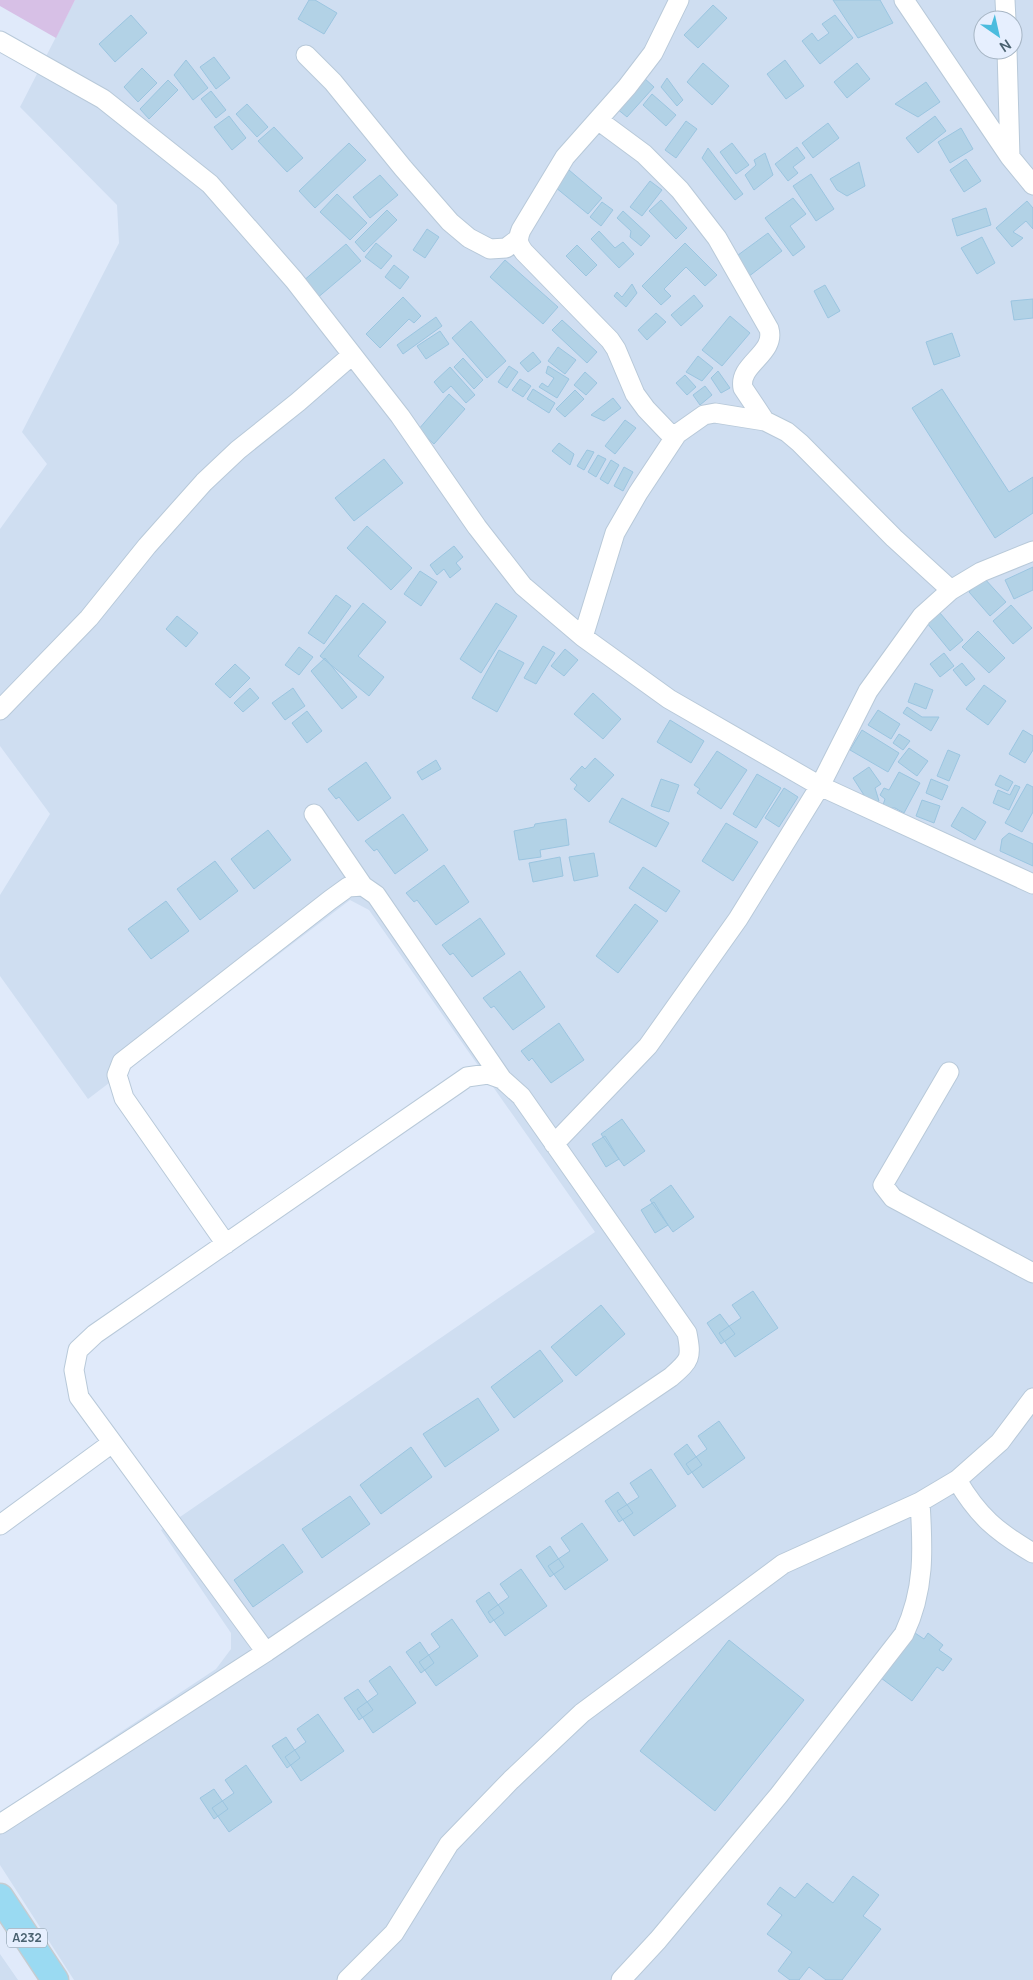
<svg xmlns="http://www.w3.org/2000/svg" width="1033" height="1980" font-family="Manrope,sans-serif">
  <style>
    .residential { fill: #cfdef1; fill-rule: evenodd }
    .green { fill: #d7c0e6 }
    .building { fill: #b2d2e6; stroke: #9bc5e0 }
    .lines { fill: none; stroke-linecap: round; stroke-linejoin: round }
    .minor-casing { stroke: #b8c9d9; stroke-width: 21 }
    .highway-casing { stroke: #c5ccd1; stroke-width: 29 }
    .minor { stroke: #fff; stroke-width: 19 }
    .highway { stroke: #9adaf2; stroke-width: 26 }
    .labels { text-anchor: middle; stroke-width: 5; stroke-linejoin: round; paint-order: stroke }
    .shield { fill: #e6effe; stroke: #788c9a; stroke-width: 1 }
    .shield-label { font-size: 12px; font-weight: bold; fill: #49616f }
  </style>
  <rect width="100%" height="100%" fill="#e0eafa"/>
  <path class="residential" d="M75 0H1033V1980H74L0 1865V1812L216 1669 231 1649V1633L161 1530 595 1232 369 910 350 900 88 1099 0 976V895L50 814 0 746V529L47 464 22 432 119 243 117 205 20 107ZM983 20H1013V50H983Z
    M0 1954 18 1980H0Z"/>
  <path class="green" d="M0 0H75L56 38 0 6Z"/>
  <path class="building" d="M309 0H315L337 13 324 34 298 19Z
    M833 0H880L893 23 858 38Z
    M713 5 727 18 698 48 684 35Z
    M131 15 147 33 115 62 99 44Z
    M835 15 853 38 820 64 802 41 812 33 818 41 829 33 822 24Z
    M214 57 230 78 216 89 200 67Z
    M186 60 208 88 193 100 174 75Z
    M785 60 804 86 786 99 767 74Z
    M703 63 729 86 712 105 687 82Z
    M857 63 870 79 847 98 834 82Z
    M142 68 157 83 138 102 124 87Z
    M643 77 654 87 627 117 616 108Z
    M667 78 683 100 677 106 661 87Z
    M168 80 178 90 149 119 140 109Z
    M926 82 940 102 918 117 895 104Z
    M211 91 226 110 216 118 201 99Z
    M652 94 676 115 666 126 643 105Z
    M247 104 268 127 257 137 236 114Z
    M229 116 246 138 232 150 214 127Z
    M935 116 946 131 918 153 906 138Z
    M686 121 697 129 676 158 665 150Z
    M828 123 839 138 813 158 802 143Z
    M274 127 303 158 287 172 258 141Z
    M961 128 973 149 950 163 938 142Z
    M349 143 366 160 315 208 299 191Z
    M732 143 749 165 736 174 720 152Z
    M797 147 805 158 793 167 798 173 788 181 775 164Z
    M708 148 743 194 735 200 702 158Z
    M765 153 773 175 754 190 745 175 756 165 754 160Z
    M966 159 981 181 964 192 950 170Z
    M859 162 865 186 847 196 837 190 830 179Z
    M569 170 602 198 588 214 555 187Z
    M811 174 834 209 816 221 793 186Z
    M380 175 398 195 370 218 353 197Z
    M650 181 662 190 642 216 630 207Z
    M337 194 367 223 350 240 320 212Z
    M793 198 806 214 790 226 805 247 793 256 765 218Z
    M661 200 687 228 676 239 649 211Z
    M1027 201 1033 208V229L1026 221 1013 232 1023 238 1012 247 996 228Z
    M602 202 613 210 601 226 590 217Z
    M986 208 991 225 957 236 952 219Z
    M387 210 397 220 364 252 355 242Z
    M623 211 650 236 641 246 630 237 631 231 617 218Z
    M427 229 439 237 425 258 413 250Z
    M599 231 615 248 623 242 634 254 619 268 591 239Z
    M768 233 782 251 748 277 734 258Z
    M982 237 995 263 977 274 961 248Z
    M376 243 392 256 381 269 365 257Z
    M685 243 717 275 705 286 686 267 664 289 671 296 661 305 642 286Z
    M346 244 361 261 316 299 302 282Z
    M577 245 597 265 586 276 566 256Z
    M505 260 558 307 543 324 490 277Z
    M394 265 409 277 400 289 385 277Z
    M632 284 637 293 626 307 614 296 617 292 622 297Z
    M825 285 840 311 828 318 814 291Z
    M694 295 703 306 681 326 671 315Z
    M403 297 421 316 414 323 409 319 380 348 366 334Z
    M1033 299V318L1014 320 1011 301Z
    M656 313 666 322 647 340 638 330Z
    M730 316 750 333 722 366 702 350Z
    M436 317 442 326 403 354 397 345Z
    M562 320 597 352 587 363 552 330Z
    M471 321 506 361 487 378 452 338Z
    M440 331 449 344 426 359 417 346Z
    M952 333 960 356 934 365 926 342Z
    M558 347 576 360 565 374 548 361Z
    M533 352 541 362 528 372 520 363Z
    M698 356 713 368 702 381 686 372Z
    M463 358 483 380 474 389 454 367Z
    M509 366 518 372 507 388 498 382Z
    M548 366 569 379 557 398 539 387 542 383 548 387 554 378 546 373Z
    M450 367 475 395 466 403 451 386 443 393 434 382Z
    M718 371 730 388 721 393 711 378Z
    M585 372 597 383 586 395 574 385Z
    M685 375 696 387 687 395 676 383Z
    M520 379 531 386 523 397 512 390Z
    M705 386 712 395 700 405 693 395Z
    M533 389 555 403 549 413 527 399Z
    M942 389 1009 492 1033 477V513L995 538 912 408Z
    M575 390 584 399 565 417 556 409Z
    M449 394 465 409 434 444 418 430Z
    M613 398 621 408 604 421 591 415Z
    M625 420 636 428 615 454 605 446Z
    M559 443 574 454 570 465 552 451Z
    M587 450 594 452 584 470 577 466Z
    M598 455 606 459 596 477 588 472Z
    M384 459 403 483 354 521 335 498Z
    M611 460 619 465 608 484 600 479Z
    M624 467 633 472 623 491 614 486Z
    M367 526 412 568 391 590 347 548Z
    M454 546 463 557 456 563 461 569 450 578 444 569 437 575 430 565Z
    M1033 567V590L1014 599 1005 580Z
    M420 571 437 582 421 606 404 594Z
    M984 578 1006 602 990 616 969 592Z
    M336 595 351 606 324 644 308 633Z
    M363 603 386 622 358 656 384 677 369 696 320 656Z
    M496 603 517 616 481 673 460 659Z
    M1011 605 1032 628 1013 644 993 621Z
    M940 613 963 640 950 651 927 623Z
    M177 616 198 633 186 647 166 629Z
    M978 631 1005 658 989 673 962 647Z
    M543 646 555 653 536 684 524 678Z
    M299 647 313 657 299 675 285 665Z
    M565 649 578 660 564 676 551 666Z
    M499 650 524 663 497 712 472 698Z
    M944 653 954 666 940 677 930 664Z
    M325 658 357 697 342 709 311 671Z
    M962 663 975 679 966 686 953 670Z
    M235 664 250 678 230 698 215 684Z
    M915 683 933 690 926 709 908 702Z
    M984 685 1006 701 988 725 966 709Z
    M250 688 259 698 243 712 234 703Z
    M293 688 305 706 285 720 272 703Z
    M593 693 621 719 603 739 574 714Z
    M907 707 922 717H939L931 731 903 713Z
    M878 710 900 724 891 739 868 725Z
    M307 711 322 731 307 743 292 723Z
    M670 720 704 741 691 763 657 742Z
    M862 730 899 753 888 772 850 750Z
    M1023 730 1033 736V750L1025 763 1009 754Z
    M899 734 910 741 903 750 893 743Z
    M909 748 928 761 917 776 898 762Z
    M948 750 960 755 949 781 937 776Z
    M717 751 747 770 721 809 697 793 700 789 694 785Z
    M595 758 614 775 589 802 574 789 577 785 570 779 582 766 585 769Z
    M436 760 441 769 422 780 417 772Z
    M366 762 391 798 358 821 339 797 336 799 328 789Z
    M869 767 881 784 875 788 879 801 871 806 853 778Z
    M899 772 920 783 904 813 895 808H882L885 799 880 795 884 788 889 790Z
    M757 774 781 788 756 828 733 814Z
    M1000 775 1013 782 1008 791 995 785Z
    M661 779 679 785 669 812 651 806Z
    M931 779 948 786 942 800 926 793Z
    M1027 784 1033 787V812L1022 832 1005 823Z
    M1015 785 1020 787 1009 810 993 803 998 790 1010 795Z
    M784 788 798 797 779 827 765 818Z
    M622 798 669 823 656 847 609 822Z
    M922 800 940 806 934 823 916 816Z
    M962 807 986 822 975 840 951 826Z
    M403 814 428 850 395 874 377 849 374 851 365 841Z
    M566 819 569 845 540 850 541 857 519 860 514 831 534 827 535 824Z
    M726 823 758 842 733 881 702 861Z
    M268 830 291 860 254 889 231 859Z
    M1009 833 1033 844V866L1000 851 1002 839Z
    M594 853 598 876 574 881 569 857Z
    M560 857 563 876 533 882 529 863Z
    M215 861 238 891 200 920 177 889Z
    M444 865 469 902 436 925 417 900 414 902 406 893Z
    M643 867 680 891 666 912 629 888Z
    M166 901 189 931 151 959 128 929Z
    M635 904 658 921 618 973 596 956Z
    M480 918 505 954 472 977 453 953 450 955 442 945Z
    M520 971 545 1007 513 1030 494 1006 491 1008 483 998Z
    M559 1023 584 1060 551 1083 532 1058 529 1061 521 1051Z
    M622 1119 645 1151 624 1166 601 1134Z
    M605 1136 619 1159 606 1167 592 1144Z
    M671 1185 694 1217 673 1232 650 1200Z
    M654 1202 668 1225 655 1233 641 1210Z
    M753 1291 778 1328 735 1357 719 1333 741 1318 732 1305Z
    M601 1305 625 1334 576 1376 551 1347Z
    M720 1314 735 1334 721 1344 707 1323Z
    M540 1350 563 1381 514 1418 491 1387Z
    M478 1398 499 1430 445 1467 423 1434Z
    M719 1421 745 1458 703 1488 686 1464 707 1449 698 1436Z
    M687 1444 702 1465 688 1475 674 1454Z
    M411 1447 432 1477 381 1514 360 1485Z
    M651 1469 676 1506 634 1536 617 1511 639 1497 630 1483Z
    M618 1492 633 1513 619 1522 605 1501Z
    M350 1496 370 1524 322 1558 302 1529Z
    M582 1523 608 1560 565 1590 548 1566 570 1551 561 1538Z
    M283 1544 303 1572 253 1607 234 1580Z
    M550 1546 564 1567 550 1577 536 1556Z
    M521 1569 547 1606 505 1636 488 1612 509 1597 500 1584Z
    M489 1592 504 1613 490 1623 476 1601Z
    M452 1619 478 1656 436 1686 419 1662 440 1647 431 1634Z
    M915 1633 924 1639 928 1633 943 1645 939 1650 952 1659 943 1671 937 1667 912 1701 881 1678Z
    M729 1640 804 1700 715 1811 640 1751Z
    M420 1642 434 1663 421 1673 406 1652Z
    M390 1666 416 1703 373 1733 357 1709 378 1694 369 1681Z
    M358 1689 373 1710 359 1720 344 1698Z
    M318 1714 344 1751 301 1781 285 1757 306 1742 297 1729Z
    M286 1737 300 1758 287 1768 272 1746Z
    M246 1765 272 1802 229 1832 212 1808 234 1793 225 1780Z
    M214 1789 228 1809 214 1819 200 1798Z
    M853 1876 879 1895 863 1916 881 1929 842 1980H826L809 1967 799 1980H790L778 1971 792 1952 767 1934 782 1915 767 1904 780 1887 795 1898 807 1883 833 1903Z"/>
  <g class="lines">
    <g class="minor-casing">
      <path id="minor" d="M904 0 1010 157 1033 185
        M1005 0 1006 20
        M0 41 103 99 210 184 294 280 400 416 477 527 523 586 583 637 669 699 820 786 1033 884
        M1007 50 1010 157
        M306 55 333 82 403 168 450 222 469 238 490 249 506 248 518 239
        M598 120 644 154 680 190 717 238 769 329C776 354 738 364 743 388L765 421
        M677 434 668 432 646 409 635 394 616 349 610 340 524 252C518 244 517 240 521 230L565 157 627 87 653 53 679 0
        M583 637 615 533 638 493 677 434 704 415 715 413 765 421 787 432 800 443 894 538 951 590
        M0 710 89 618 147 546 204 482 238 450 298 402 352 355
        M314 814 363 886 376 895 502 1079
        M949 1072 883 1185 893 1198 1033 1273
        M554 1144 648 1046 738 919 820 786 868 691 922 616 951 590 981 572 1033 551
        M226 1244 124 1098 117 1075 122 1062 330 900 348 887 363 886
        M957 1480C978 1516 997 1532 1033 1553
        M0 1525 112 1443
        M0 1824 266 1652 671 1377C690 1360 692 1359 687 1333L521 1096 502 1079 488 1074 467 1077 95 1334 78 1350 74 1370 79 1397 266 1652
        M347 1980 394 1933 449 1844 511 1780 582 1713 783 1564 920 1502 957 1480 1000 1442 1033 1398
        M621 1980 658 1940 779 1795 904 1634C925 1590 923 1549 920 1502"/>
    </g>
    <g class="highway-casing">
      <path id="highway" d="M0 1897 55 1980"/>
    </g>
    <use href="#minor" class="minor"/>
    <use href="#highway" class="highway"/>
  </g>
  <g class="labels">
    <rect class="shield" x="7" y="1928.5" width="40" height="19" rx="4"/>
    <g class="shield-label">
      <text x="27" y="1942">A232</text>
    </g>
  </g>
  <g transform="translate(998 35) rotate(146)"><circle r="24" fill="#e6effe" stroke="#a7b6c5"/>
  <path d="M0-4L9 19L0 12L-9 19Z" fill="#4bbcde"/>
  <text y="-8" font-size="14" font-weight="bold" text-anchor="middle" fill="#49616f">N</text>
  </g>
</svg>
